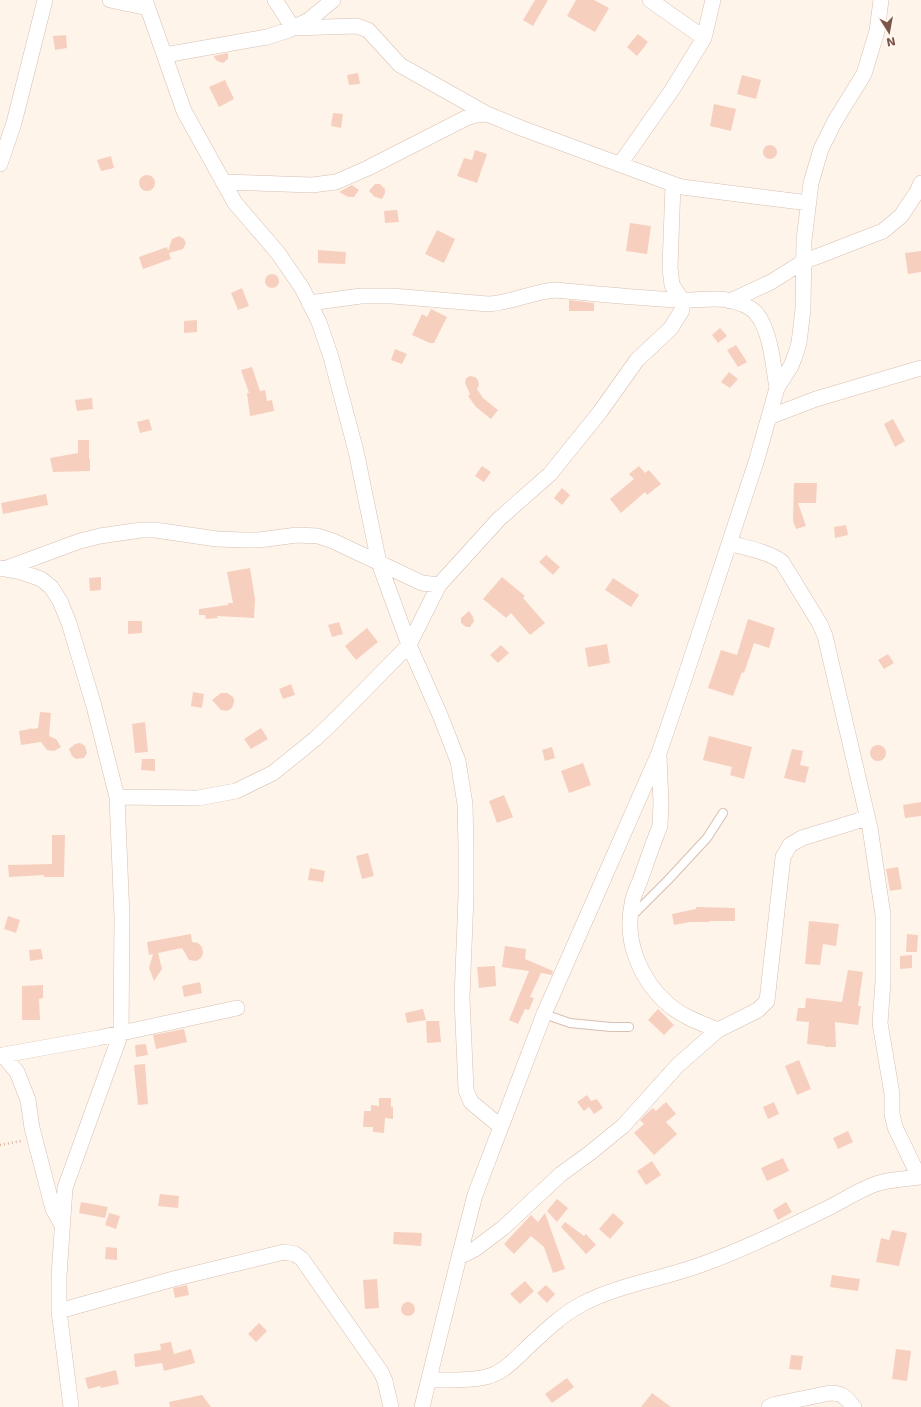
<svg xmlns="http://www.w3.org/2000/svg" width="921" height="1407" font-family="'DejaVu Sans',sans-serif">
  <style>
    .building { fill: #f7cfbf }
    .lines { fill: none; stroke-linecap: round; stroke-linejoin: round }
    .service-casing { stroke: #d7bfb2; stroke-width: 10 }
    .minor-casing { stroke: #d7bfb2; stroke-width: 16 }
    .path { stroke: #ddb2a0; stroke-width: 2.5; stroke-dasharray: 1 3; stroke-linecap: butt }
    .service { stroke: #fff; stroke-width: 8 }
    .minor { stroke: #fff; stroke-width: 15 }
  </style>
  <rect width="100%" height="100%" fill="#fef4ea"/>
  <path class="building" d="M535 0H548L533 26 523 20Z
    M576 0H594L609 8 595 32 567 16Z
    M638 34 648 42 637 56 627 47Z
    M66 35 67 48 55 50 53 36Z
    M228 53V59L223 63 217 61 214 57V56Z
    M358 73 360 84 349 85 347 75Z
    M742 75 761 80 756 99 737 94Z
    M225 80 234 99 219 107 209 87Z
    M714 104 736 109 731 131 710 126Z
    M333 113 343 114 341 128 331 126Z
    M763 152a7 7 0 1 1 14 0a7 7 0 1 1-14 0Z
    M475 150 487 154 477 183 457 176 464 158 472 160Z
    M111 156 114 168 101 171 97 160Z
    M139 183a8 8 0 1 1 16 0a8 8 0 1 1-16 0Z
    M375 184H380L385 189V193L382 199 375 197 369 191Z
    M352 185 359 190 354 197H348L339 192Z
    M397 210 399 222 385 223 384 211Z
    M630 223 651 226 647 254 626 251Z
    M437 230 455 239 444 263 425 254Z
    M179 236 184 239 186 243 183 249 169 253 171 259 143 269 139 257 167 247 168 251 172 239Z
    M318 250 346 252 345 264 318 263Z
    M921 251V272L908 274 905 253Z
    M265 281a7 7 0 1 1 14 0a7 7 0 1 1-14 0Z
    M242 288 249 306 238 310 231 293Z
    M569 300 594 303V311H569Z
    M431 309 447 317 434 343H430L412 335 422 314 427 317Z
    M197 320V332L184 333V321Z
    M720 328 727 336 718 343 712 335Z
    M736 345 747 362 738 367 727 350Z
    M395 349 407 354 402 364 391 360Z
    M252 367 260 391 265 390 267 401 272 400 274 411 250 416 247 393H249L241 370Z
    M729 372 738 379 730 388 721 382Z
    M470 376 475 377 478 380 479 385 477 389 483 398 498 410 491 419 476 407 468 396 470 394 465 383 466 378Z
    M92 398 93 409 77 411 75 400Z
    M149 419 152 430 140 433 137 422Z
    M893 419 905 441 895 447 884 424Z
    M78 440H89V459H90V471L53 472 50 458 78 453Z
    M482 466 491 472 484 482 475 476Z
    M639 466 645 473 649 470 661 484 647 495 645 492 621 513 610 499 634 479 629 474Z
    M794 483H817L816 503H798L806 526 796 529 793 521Z
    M562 488 570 495 562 505 554 498Z
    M46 494 48 505 3 514 1 503Z
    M846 525 848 535 835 538 834 527Z
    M546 555 560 567 553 575 539 562Z
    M250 568 255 599 254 618 217 616 218 618 206 619 205 615H199V609L228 605V603H233L227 572Z
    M101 577V590L90 591 89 578Z
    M502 577 525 596 523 598 545 623 530 635 511 613 506 618 483 599Z
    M613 578 639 595 631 607 605 590Z
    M469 611 473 617 474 621 470 627H466L461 623V618Z
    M748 619 775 628 769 648 754 643 744 673 742 672 733 696 708 688 721 650 737 655Z
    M128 621H142V633L128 634Z
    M339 622 343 634 332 637 328 625Z
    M367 628 378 642 356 660 345 646Z
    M607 644 610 663 588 667 585 648Z
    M501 645 509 653 498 663 490 655Z
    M888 654 894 663 884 669 878 660Z
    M291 684 295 695 283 699 279 689Z
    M193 692 204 694 202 708 191 706Z
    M221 693H227L232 696 234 699V702L232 708 227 711 221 710 212 700Z
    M40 712 51 713 49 736 56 739 61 747 54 751 47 750 41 742 21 745 19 731 30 729 27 727 32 729 38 728Z
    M145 722 148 752 135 753 132 724Z
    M261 728 268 739 251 749 244 739Z
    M709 736 752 747 744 779 730 775 732 767 703 760Z
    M80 743 85 746 87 753 84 758 76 759 72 756 69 749 75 744Z
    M870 753a8 8 0 1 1 16 0a8 8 0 1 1-16 0Z
    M552 747 555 758 545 761 542 750Z
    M792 749 803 751 800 765 809 767 805 783 784 778Z
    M142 759H155V771L141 770Z
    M583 763 591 785 569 793 561 771Z
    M504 795 513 817 497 823 489 801Z
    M921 802V816L905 818 903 805Z
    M52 835H65L64 877H44V875L9 877 8 865 52 864Z
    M368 853 374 876 362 879 356 856Z
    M898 867 902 889 890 891 886 869Z
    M310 868 325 871 323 882 308 880Z
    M696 907 735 908V921H710L709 922H690L674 925 672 914 696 909Z
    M8 916 20 920 16 933 4 929Z
    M809 921 839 924 836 946 823 944 820 965 805 964Z
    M191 934 192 942 198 943 202 947 203 953 201 958 196 961 189 960 182 948 158 953 162 969 154 981 149 968 153 954 149 955 147 942Z
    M907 934 918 935 917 952H906Z
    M505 946 526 949 525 959 553 971 552 975 541 973 530 997 534 998 529 1010 525 1009 518 1024 509 1020 529 971 502 967Z
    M41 949 43 959 30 961 29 950Z
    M912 955V968L900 969V956Z
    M495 966 496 986 479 988 477 967Z
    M848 970 863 972 858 1006H861L858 1025 835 1022 836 1047H825V1046L807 1044 809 1022 796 1021 798 1008H805L806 998 842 1002Z
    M200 982 202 993 184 997 182 986Z
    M43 985V998L39 999 40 1020H22V986Z
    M423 1009 426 1020 407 1023 405 1013Z
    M658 1009 674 1025 664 1035 648 1020Z
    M426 1021H439L441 1042 427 1043Z
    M184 1029 187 1042 156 1049 153 1035Z
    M146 1044 148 1055 136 1057 135 1045Z
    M799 1060 811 1089 797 1095 785 1066Z
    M145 1064 148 1104 138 1105 134 1065Z
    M587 1095 591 1101 597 1099 603 1108 594 1114 589 1107 584 1111 577 1102Z
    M379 1098H391V1107H393V1119L385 1118 384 1133 373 1132V1127H363L364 1111H371V1105L379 1106Z
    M666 1102 676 1114 666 1122 677 1134 654 1155 634 1133 644 1124 640 1120 645 1115 653 1108 656 1111Z
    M774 1102 779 1114 768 1119 763 1107Z
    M848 1131 853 1142 838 1149 833 1138Z
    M783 1158 789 1171 767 1181 761 1168Z
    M652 1161 661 1175 646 1185 637 1171Z
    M160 1194 179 1196 178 1208 158 1206Z
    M557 1199 568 1208 557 1222 547 1211Z
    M81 1202 108 1207 105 1218 79 1213Z
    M786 1202 792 1212 778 1220 773 1210Z
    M109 1213 120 1216 116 1229 105 1225Z
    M545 1213 565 1269 553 1273 544 1247 531 1236 514 1254 504 1244 531 1215 538 1222Z
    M613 1213 624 1223 610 1239 599 1229Z
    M565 1222 584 1236 586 1234 596 1245 586 1254 561 1227Z
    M892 1230 907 1233 899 1266 876 1262 881 1238 889 1240Z
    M394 1232 422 1233 421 1246 393 1244Z
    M106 1247 117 1248V1260L105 1259Z
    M832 1275 860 1279 858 1291 830 1287Z
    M377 1279 379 1308 365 1309 363 1280Z
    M525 1281 534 1291 520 1304 510 1294Z
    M187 1285 189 1295 175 1298 173 1288Z
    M546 1285 555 1294 547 1303 537 1293Z
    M401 1309a7 7 0 1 1 14 0a7 7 0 1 1-14 0Z
    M259 1323 267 1331 256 1342 248 1334Z
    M171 1342 174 1354 191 1349 195 1363 164 1371 162 1363 135 1367 134 1354 161 1350 160 1344Z
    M896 1349 911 1351 907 1381 892 1379Z
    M791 1355 803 1356 801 1370 789 1369Z
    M116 1370 119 1384 101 1388 100 1386 88 1389 85 1378Z
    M567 1378 574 1387 552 1403 545 1394Z
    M652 1393 671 1407H641Z
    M202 1395 211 1407H170L169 1402Z"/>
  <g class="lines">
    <g class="service-casing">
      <path id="service" d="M632 916 668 880 707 838 723 813
        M544 1014 570 1023 611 1027H629"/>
    </g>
    <g class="minor-casing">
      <path id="minor" d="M110 0 148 8
        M145 0 184 111 235 203 278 253 302 288 319 322 331 357 356 451 379 563 409 645 440 715 458 761 465 804 466 847V896L462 998 466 1090 471 1102 501 1127
        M275 0 293 28 357 26 368 30 400 65 487 114
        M650 0 704 38
        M165 55 267 37 289 30 309 20 333 0
        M0 164 14 123 45 0
        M620 164 672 90 704 38 713 0
        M223 182 312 185 336 182 368 168 466 118 476 115 487 114 521 128 673 184 682 187 809 203
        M730 301 771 282 803 262 883 231 901 216 917 192 921 183
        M309 303 361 296H392L488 304C511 303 532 292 555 290 597 294 638 298 680 300 696 301 712 297 728 300 737 302 750 306 756 313 771 331 773 365 777 388
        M769 417 816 399 921 368
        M729 543C746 548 767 551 782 562L820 624 825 636 870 828 883 915V982L880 1023 892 1094V1114L895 1127 919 1177
        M0 568 21 572 41 579 51 587 60 601 69 623 94 706 117 797 122 918 121 1033 65 1188 59 1276V1311L71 1407
        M4 569 80 541 100 536 141 530H155L217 539 244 540H259L297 535 318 536 333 541 422 583 439 585
        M659 756 661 803 660 826C653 843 647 861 641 878 638 886 633 895 632 904 624 941 640 980 669 1005 683 1017 701 1023 718 1030
        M117 797 198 798 236 791 273 773 315 739 337 718 409 645 439 585 499 519 550 474 600 412 637 360 671 328 682 310V300L672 285 670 268 673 184
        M3 1055 98 1038 237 1008
        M0 1056 3 1055 17 1072 28 1100 32 1128 53 1209 62 1225
        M459 1257 475 1249 503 1228 561 1174 590 1153 623 1126 678 1065 718 1030 758 1010 767 1001 783 857 790 845 802 838 867 818
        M59 1311 177 1278 284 1252 295 1254 302 1259 381 1372 385 1381 391 1407
        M429 1380C448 1380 468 1381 486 1377 504 1373 517 1357 530 1345 546 1330 563 1314 582 1304 620 1284 663 1279 703 1264 744 1249 783 1230 822 1211 840 1203 861 1188 879 1183 893 1179 907 1179 921 1177
        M422 1407 459 1257 475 1195 544 1014 659 753 683 683 757 459 777 388 791 366 795 356 799 343 803 309 804 240 811 183 821 149 835 121 864 74 877 31 881 0
        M769 1407 776 1404 830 1393C843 1393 845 1397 854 1407"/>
    </g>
    <path class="path" d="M0 1145 21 1141"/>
    <use href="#service" class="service"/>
    <use href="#minor" class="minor"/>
  </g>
  <g transform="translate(889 32) rotate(169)" stroke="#fff9f3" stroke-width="3" paint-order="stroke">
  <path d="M0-3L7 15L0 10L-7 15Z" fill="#7d5649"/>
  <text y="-6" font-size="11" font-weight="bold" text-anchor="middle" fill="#7d5649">N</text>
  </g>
</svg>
